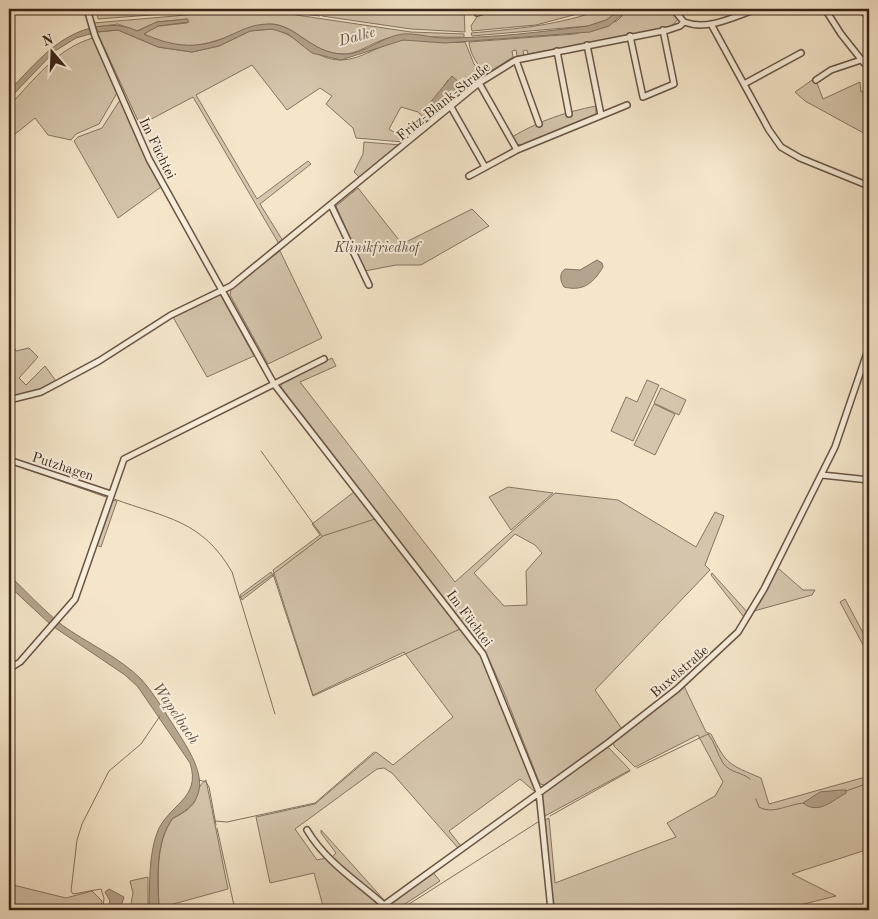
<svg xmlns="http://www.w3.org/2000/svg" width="878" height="919" font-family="'Old Standard TT',serif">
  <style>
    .green { fill: #d5c5ac; stroke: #867462; fill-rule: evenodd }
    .water { fill: #b5a48d; stroke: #83715e }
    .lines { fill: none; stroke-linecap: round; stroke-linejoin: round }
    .stream { stroke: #83715e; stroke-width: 1 }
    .minor-casing { stroke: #675444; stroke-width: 8 }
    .minor { stroke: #f8efdd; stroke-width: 5 }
    .labels { text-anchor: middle; stroke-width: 4; stroke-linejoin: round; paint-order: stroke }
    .street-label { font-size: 14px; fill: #382417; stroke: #f8efdd }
    .park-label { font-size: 14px; font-style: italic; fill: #5f4c3c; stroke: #f8efdd }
    .water-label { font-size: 15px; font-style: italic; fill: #645140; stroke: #f8efdd }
  </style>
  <rect width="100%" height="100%" fill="#f5e6ca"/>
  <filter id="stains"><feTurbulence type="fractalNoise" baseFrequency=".004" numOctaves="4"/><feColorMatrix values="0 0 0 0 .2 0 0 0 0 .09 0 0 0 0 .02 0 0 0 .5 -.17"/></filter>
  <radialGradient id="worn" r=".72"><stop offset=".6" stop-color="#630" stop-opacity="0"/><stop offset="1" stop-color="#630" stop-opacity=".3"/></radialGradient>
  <path class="green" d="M97 9H230L98 19Z
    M257 9H320V16Z
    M322 9H464L465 32 411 29 322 16Z
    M498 9H567L565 10 567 12 596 9 536 25 472 31 471 26 478 15Z
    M603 9H622L606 20 588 26 472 36 471 33C517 29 560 25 603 9Z
    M629 9H670L678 19 673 25 667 28 528 54 527 50 523 51 524 55 517 56 516 50 512 51 513 57 486 74C478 65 470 55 469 42L575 34 617 21Z
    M244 10 283 13 411 32 464 34V37C444 38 402 34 385 39 371 43 357 55 342 54 311 53 297 25 271 24 261 24 251 29 241 32 200 47 185 52 143 34L158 26 187 23 188 19 157 22 137 31 118 24 96 27 94 23Z
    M272 29C297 33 312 60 341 60 362 60 381 43 403 40 423 38 444 44 465 42L474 64 481 72 470 81 472 85 428 123 418 112 401 107 389 129 406 140 403 142 356 138 353 128 326 104 332 96 320 88 287 110 252 65 196 95 257 199 308 161 311 164 260 204 283 241 279 244 193 97 140 125 97 32 118 30 158 47 192 52 219 46 250 31ZM448 80 462 85 458 91 431 105Z
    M93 38 117 93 99 124 76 134 71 140 48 135 35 118 9 139V106C34 80 57 48 93 38Z
    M815 78 823 99 860 82 861 92 869 90V136L805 101 795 92Z
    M120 100 161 187 118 218 74 141 78 137 102 128Z
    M596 106V114L521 145 516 144 512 137C539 121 565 112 596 106Z
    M364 142 401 145 360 178 354 172 363 154Z
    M358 188 402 244 472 209 489 226 421 265H396L365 271 336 206Z
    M280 251 322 338 268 364 230 295 231 289Z
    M220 294 254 356 207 377 173 317Z
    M9 339 16 351 29 348 38 357 19 378 26 385 45 366 56 381 40 390 9 398Z
    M332 358 336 366 300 382 455 582 555 493 618 500 696 547 715 512 724 516 705 565 710 570 595 690 622 729 545 785 540 784 503 690 486 653 281 387V383ZM515 534 535 545 542 553 526 571 527 605 504 606 474 573Z
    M647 380 659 385 633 441 611 431 626 397 637 402Z
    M661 388 686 400 679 415 654 403Z
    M654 404 675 414 655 455 634 445Z
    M508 487 553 493 511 530 489 497Z
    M354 492 482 655 536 789 534 791 520 779 449 831 461 846 458 848 392 773 384 768 377 769 295 829 317 860 326 858 382 905 377 910H324L314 873 270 883 256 817 315 804 376 752 393 765 453 717 404 652 313 695 273 570 320 535 312 524Z
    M111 500 117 501 101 547 96 545Z
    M777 569H779L803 590H815L812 595 754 611Z
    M271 572 273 576 242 600 240 595Z
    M712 573 748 613 746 616H743L711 575Z
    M845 599 869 644V656L840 602Z
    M684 686 706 732 711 734C727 765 728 764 761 778L769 804 869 776V849L792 874 836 896 780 910H553L545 820 549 818 555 883 676 837 667 823 715 796 723 782 698 735 635 767 614 746 613 742Z
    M605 748H609L630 770 545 816 542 796 545 791Z
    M206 780 228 889 159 908C158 879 155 842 173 818 180 815 192 808 195 801 199 792 197 786 206 780Z
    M321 830 385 901 331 858 336 853 321 833Z
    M432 871 440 881 405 904 382 910Z
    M148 877V910H130L133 893 130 881Z
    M9 884 66 898 92 891 102 901 101 910H9Z"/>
  <path class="water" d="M622 9H629L609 26 590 32 445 43 403 40 341 60 312 53 288 34 272 29 250 31 219 46 192 52 158 47 118 30 97 32 76 38 55 51 9 99V91C36 63 61 30 103 26 116 25 125 25 137 31L157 22 187 19 189 22 158 26 144 34C171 46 196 50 224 38 241 31 250 24 270 24 297 25 311 53 342 54 363 56 382 36 403 34 417 33 431 38 445 38 492 38 541 32 588 26L606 20Z
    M452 76 462 85C455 96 444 103 431 105L429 104Z
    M597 260 602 263 603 267C594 282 584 292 564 287 560 281 559 273 565 269L580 270Z
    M9 575C26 591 43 610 62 625 87 643 119 657 141 679 153 692 162 708 172 723 192 755 222 795 173 818 154 843 158 881 159 910H150L149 903C150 880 149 855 157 833 167 805 202 799 190 763L138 687 125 675 51 625 9 586Z
    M841 790H846V793C832 801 818 815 803 803L820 792Z
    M109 889 124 897 120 910H107L110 901 105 892Z"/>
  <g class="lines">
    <path class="stream" d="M261 451 322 536
      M9 463 106 497
      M114 499C166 518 202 520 232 572L275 714
      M375 519 323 536 273 574 313 696 460 629
      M240 598 273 574
      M637 768 708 734C715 742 717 754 723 763 730 773 742 772 750 779
      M199 780 206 782 209 787 216 825
      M846 791 869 783
      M756 799 759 807C773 815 788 804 804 803
      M550 816 630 771
      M215 821 227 822 315 803 374 752
      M217 828 235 910
      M103 910 104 898 101 889 73 894 71 891 77 840 82 824 109 771 141 744 160 716
      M393 910 406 906 538 822"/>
    <g class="minor-casing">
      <path id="minor" d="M87 9 95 36 149 159 274 384 483 654 539 792 551 910
        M475 9 477 13 490 9
        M673 9 684 22
        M825 9 841 34 864 63 869 65
        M862 9 869 19
        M684 22C708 31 733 17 757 9
        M711 24 769 130 781 147 800 158 869 186
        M630 36 643 97 674 84 663 30
        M587 45 601 115
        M557 51 569 114
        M516 60 539 124
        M816 80 831 70 861 60
        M479 83 517 150
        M744 84 801 53
        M451 107 485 167
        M469 176 517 150 627 105
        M331 205 369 285
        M9 400 41 392 58 383 99 361 171 315 231 286 479 83 516 60 668 30 680 26 684 22
        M9 460 111 494
        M822 475 869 480
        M9 669 20 662 75 599 124 459 324 359
        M307 830C326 862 357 881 384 905
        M380 910 384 905 608 743 677 689 738 632 764 589 835 447 869 347"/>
    </g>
    <use href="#minor" class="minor"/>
  </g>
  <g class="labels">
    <g class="street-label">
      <text transform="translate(443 101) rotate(-39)" y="5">Fritz-Blank-Straße</text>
      <text transform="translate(158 148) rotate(64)" y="5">Im Füchtei</text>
      <text transform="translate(63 466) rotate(18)" y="5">Putzhagen</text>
      <text transform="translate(470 618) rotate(53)" y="5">Im Füchtei</text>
      <text transform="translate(679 671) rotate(-41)" y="5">Buxelstraße</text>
    </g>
    <g class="park-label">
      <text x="377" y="252">Klinikfriedhof</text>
    </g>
    <g class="water-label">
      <text transform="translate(357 36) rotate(-15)" y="5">Dalke</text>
      <text transform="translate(176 713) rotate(56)" y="5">Wapelbach</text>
    </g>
  </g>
  <rect width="878" height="919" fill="none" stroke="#f5e6ca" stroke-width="30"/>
  <rect x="10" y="10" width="858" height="899" fill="none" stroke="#382417" stroke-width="2.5"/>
  <rect x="15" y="15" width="848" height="889" fill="none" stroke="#382417"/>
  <g transform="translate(52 52) rotate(341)" stroke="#f8efdd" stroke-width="4" paint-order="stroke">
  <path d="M0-4L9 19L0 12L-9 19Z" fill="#382417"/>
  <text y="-8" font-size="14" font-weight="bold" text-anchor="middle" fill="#382417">N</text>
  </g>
  <rect width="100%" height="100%" filter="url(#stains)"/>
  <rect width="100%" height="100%" fill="url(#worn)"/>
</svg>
